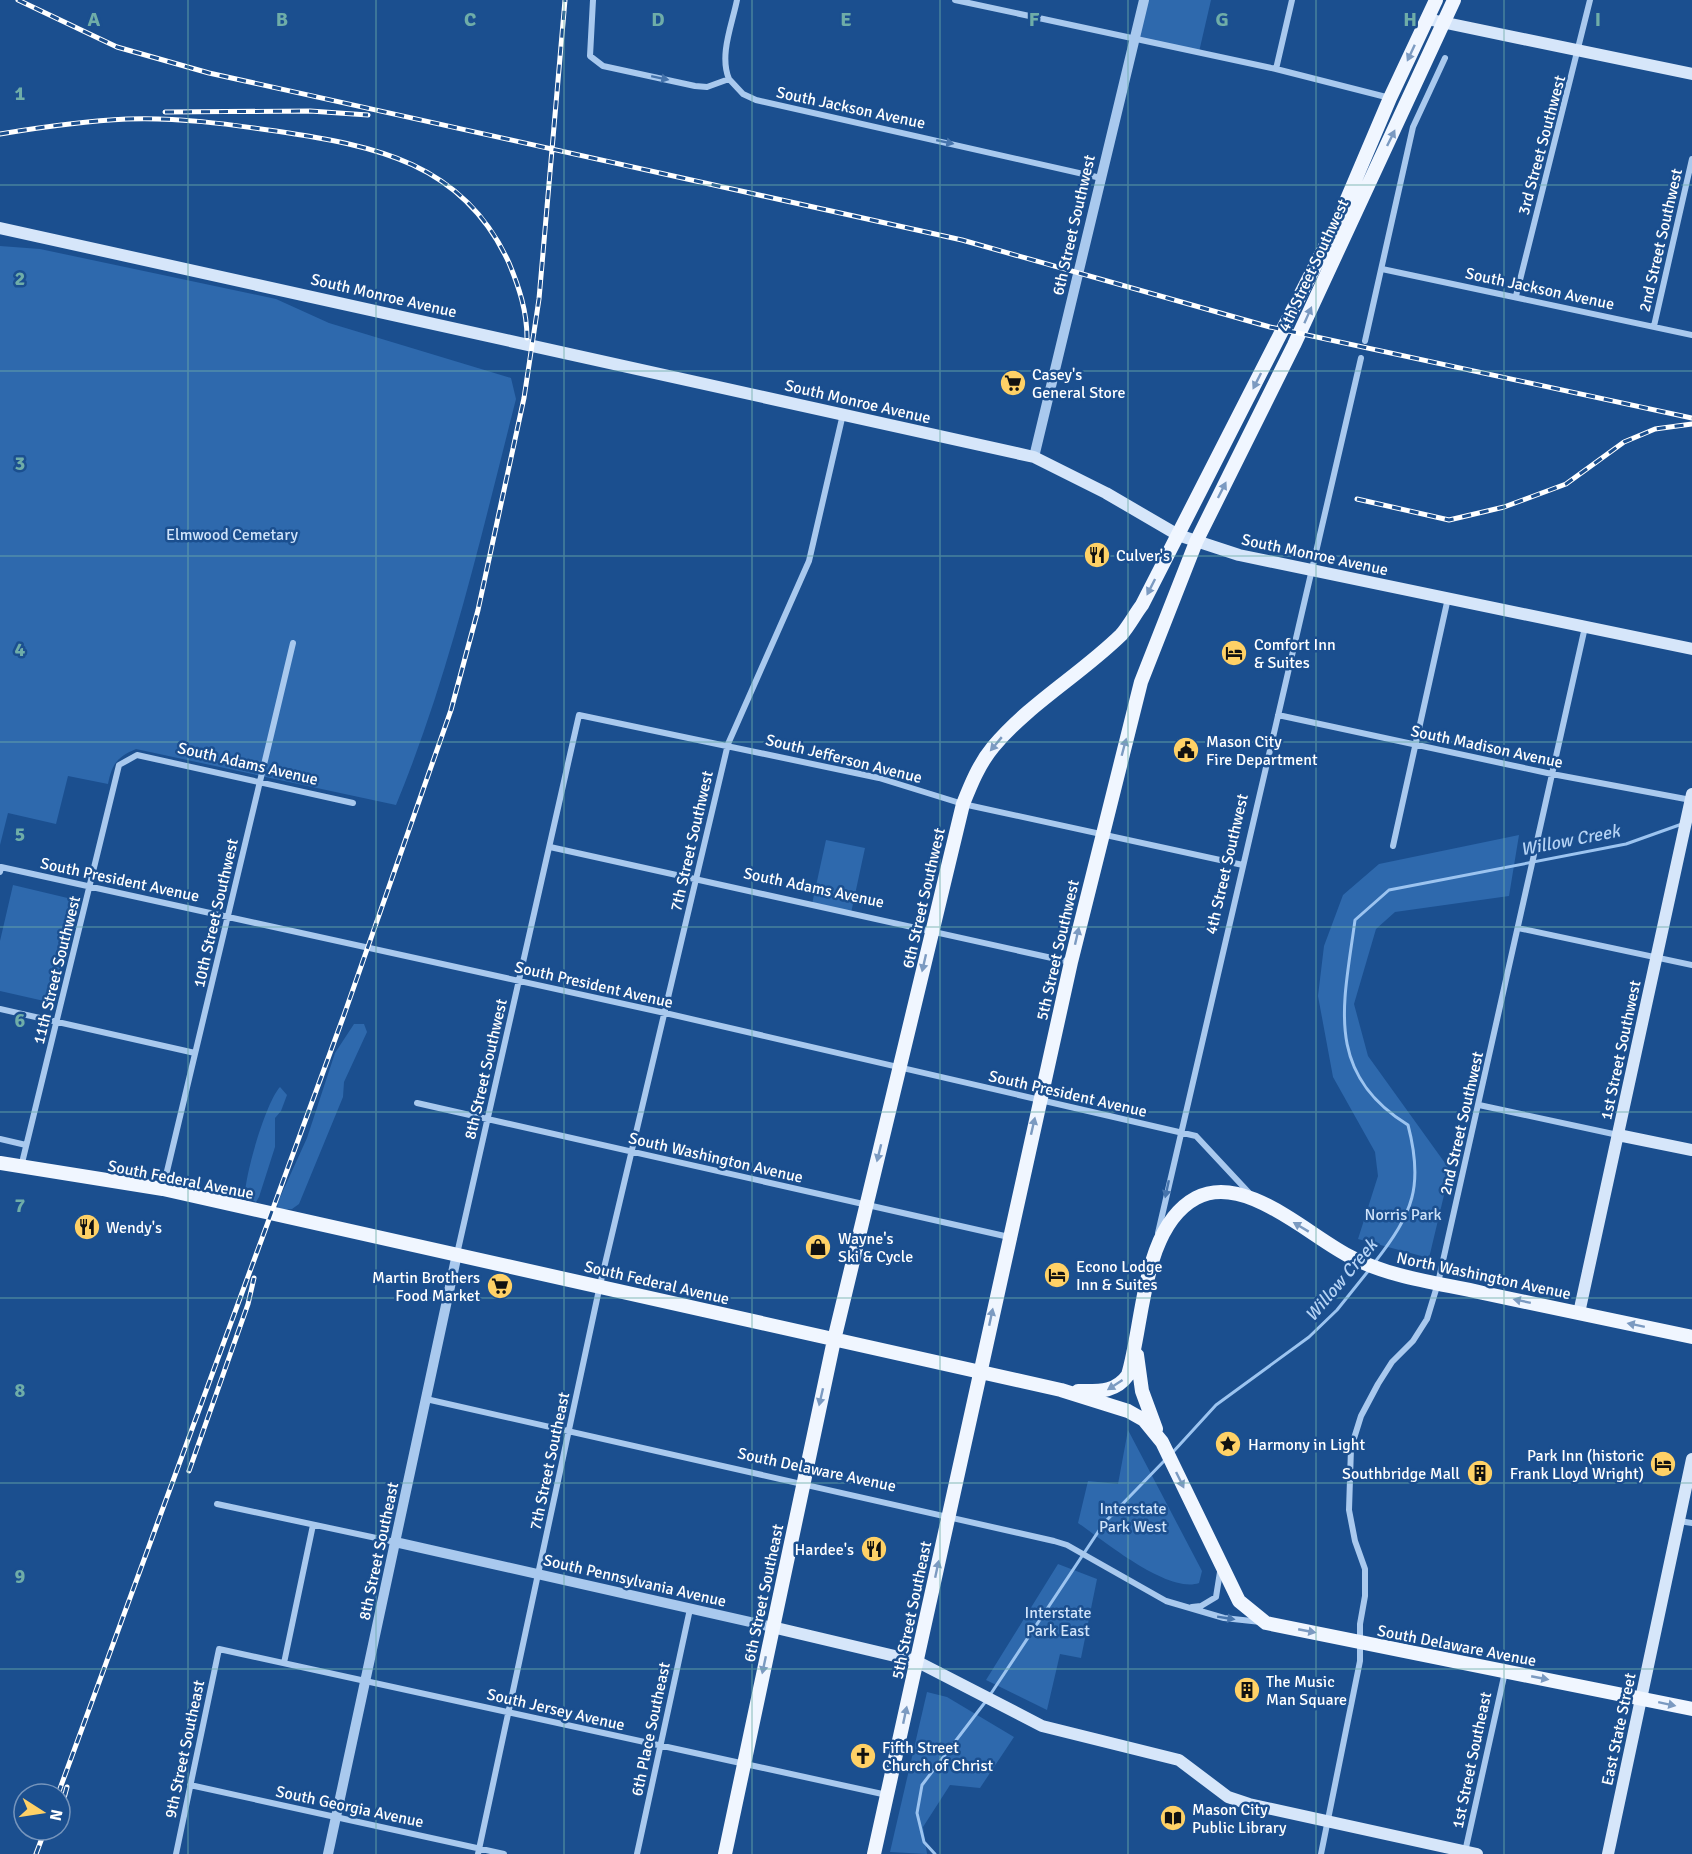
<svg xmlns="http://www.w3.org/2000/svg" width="1692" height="1854" font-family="Signika,sans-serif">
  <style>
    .green { fill: #2e69ad }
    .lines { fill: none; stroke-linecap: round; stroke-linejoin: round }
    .stream { stroke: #9cc4f0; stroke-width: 3 }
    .minor { stroke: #a9c9ee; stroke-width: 6 }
    .tertiary { stroke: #a9c9ee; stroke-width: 10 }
    .secondary { stroke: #d6e6fa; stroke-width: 12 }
    .primary { stroke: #f0f6ff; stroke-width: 14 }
    .rail-casing { stroke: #fff; stroke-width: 5 }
    .rail { stroke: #1b4f8f; stroke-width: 3; stroke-dasharray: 9; stroke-linecap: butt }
    .oneway { fill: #7b9ac1 }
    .oneway2 { fill: #4674ac }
    .grid { fill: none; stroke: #6fada8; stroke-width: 1.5; stroke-opacity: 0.55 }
    .labels { text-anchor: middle; stroke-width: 5; stroke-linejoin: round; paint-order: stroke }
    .street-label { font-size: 16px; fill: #fff; stroke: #1b4f8f }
    .poi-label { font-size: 16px; fill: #fff; stroke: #1b4f8f; text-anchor: start }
    .park-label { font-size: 16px; fill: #cfe3fa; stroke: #1b4f8f }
    .water-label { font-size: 18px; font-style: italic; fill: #b5d3f5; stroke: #1b4f8f }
    .grid-label { font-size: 20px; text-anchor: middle; font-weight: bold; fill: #6fada8; stroke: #1b4f8f; stroke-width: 5; stroke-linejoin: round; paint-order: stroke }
  </style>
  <rect width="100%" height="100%" fill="#1b4f8f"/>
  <path class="green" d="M1144 0H1211L1199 52 1135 39Z
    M0 246 40 249 276 299 329 323 511 378 516 399C481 536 450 674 396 805L136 749C117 757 112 764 108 784L68 776 56 824 8 813 0 845Z
    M1519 835 1509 896 1395 912 1376 929 1354 1004 1368 1056 1450 1170 1429 1258 1358 1239 1378 1176 1375 1152 1333 1077 1318 996 1324 946 1343 895 1379 864Z
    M826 840 865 848 851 913 812 904Z
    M13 885 76 900 53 1003 0 991V941Z
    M354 1024H364L367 1032 344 1082 343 1097 299 1204 292 1209 279 1210 277 1204 307 1138 335 1053Z
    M280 1087 287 1095 281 1111 275 1118V1147L259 1197 256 1202 245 1196C245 1174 266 1102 280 1087Z
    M1128 1430 1202 1571 1199 1583C1168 1594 1103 1540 1078 1523L1088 1481 1118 1484Z
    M1058 1564 1097 1579 1081 1658 1060 1654 1047 1710 986 1680Z
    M927 1692 947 1697 1014 1737 980 1788 950 1785 923 1827 927 1854 890 1852Z"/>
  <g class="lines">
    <path class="stream" d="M1375 1262C1413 1213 1424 1186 1408 1125 1323 1072 1344 1003 1355 920L1389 890 1626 844 1682 824
      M1173 1452 1216 1405 1309 1337 1337 1310 1369 1270
      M990 1695 1104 1523 1166 1459
      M935 1854 924 1842 917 1813 922 1785 986 1701"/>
    <path class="minor" d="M593 0 590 56 603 66 695 86 707 87 729 79 743 94 756 100 1101 178
      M955 0 1276 69 1390 98
      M1276 69 1292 0
      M729 79C719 55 732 25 737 0
      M1382 269 1692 335
      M1516 296 1590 0
      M1654 326 1692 159
      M1365 341 1413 127 1445 58
      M1278 715 1552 774 1691 800
      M1393 846 1448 598
      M550 847 1070 962
      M0 872 1 867 665 1013 1196 1136 1252 1196
      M1518 928 1692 965
      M0 1009 195 1053
      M417 1103 1009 1237
      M1479 1105 1618 1135
      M0 1139 26 1145
      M21 1167 119 765 137 755 353 803
      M163 1188 293 643
      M1158 1233 1361 358
      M457 1254 579 715 879 778 963 804 1243 865
      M426 1399 1054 1541 1067 1545 1166 1601 1224 1618 1261 1622
      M217 1504 395 1542
      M1679 1521 1692 1523
      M1192 1607 1201 1606 1216 1597 1220 1572
      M284 1663 313 1525
      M190 1785 504 1854
      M1465 1852 1505 1672
      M176 1854 219 1649 887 1795
      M478 1854 600 1285 728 744 809 561 843 414
      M637 1854 690 1609
      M1321 1854 1360 1661V1624L1365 1596V1569L1355 1541 1349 1510 1351 1448 1361 1416 1378 1384 1392 1362 1413 1341 1427 1319 1438 1283 1585 627"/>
    <path class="tertiary" d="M1034 457 1144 0
      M395 1542 772 1627
      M328 1854 457 1254"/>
    <path class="secondary" d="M1427 19 1692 74
      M0 228 1034 457 1106 493 1178 535 1239 555 1692 649
      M1618 1135 1692 1150
      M1579 1313 1692 794
      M772 1627 916 1661 1042 1726 1179 1760 1228 1797 1249 1804 1477 1854
      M1608 1854 1692 1459"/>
    <path class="primary" d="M0 1163 163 1189 1061 1390 1128 1411 1144 1420 1162 1442 1239 1601 1266 1623 1692 1709
      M1137 1355 1142 1391 1156 1429
      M1078 1391C1098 1391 1115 1393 1128 1375 1144 1322 1142 1227 1196 1198 1245 1172 1310 1237 1351 1257 1392 1278 1439 1283 1483 1293 1552 1308 1622 1322 1692 1337
      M725 1854 834 1340 963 804C971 784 979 764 993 747 1030 703 1080 675 1121 635 1129 626 1135 614 1142 605L1336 225 1390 98 1436 0
      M874 1854 1071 962 1141 682 1196 542 1294 345 1454 0"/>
    <g class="rail-casing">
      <path id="rail" d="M18 0 117 47 209 73 962 240 1270 327 1692 418
        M165 112 310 111 368 115
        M0 134C42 127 84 121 127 119 177 117 227 124 276 131 375 146 463 162 509 263 519 287 527 311 527 338
        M1357 499 1449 520 1504 507 1566 484 1624 442 1655 429 1692 424
        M189 1471 248 1304 254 1278
        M58 1794 344 1015 451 710 478 610 524 398 539 299 565 0
        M60 1813 67 1787
        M36 1854 45 1830"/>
    </g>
    <use href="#rail" class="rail"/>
  </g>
  <defs><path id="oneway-solid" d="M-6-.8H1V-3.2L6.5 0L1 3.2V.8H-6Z" transform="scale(1.5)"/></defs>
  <g class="oneway">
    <use href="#oneway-solid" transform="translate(1411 53) rotate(115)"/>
    <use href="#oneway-solid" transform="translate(1391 138) rotate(-64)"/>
    <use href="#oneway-solid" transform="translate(1308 315) rotate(-66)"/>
    <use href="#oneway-solid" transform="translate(1257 381) rotate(117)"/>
    <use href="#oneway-solid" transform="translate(1222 490) rotate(-63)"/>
    <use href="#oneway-solid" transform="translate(1151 587) rotate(117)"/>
    <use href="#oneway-solid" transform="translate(996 744) rotate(130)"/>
    <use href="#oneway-solid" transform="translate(1124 747) rotate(-75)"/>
    <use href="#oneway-solid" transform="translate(1077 936) rotate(-77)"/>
    <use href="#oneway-solid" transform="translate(924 963) rotate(103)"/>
    <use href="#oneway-solid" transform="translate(1033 1126) rotate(-77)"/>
    <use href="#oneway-solid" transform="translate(879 1153) rotate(104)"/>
    <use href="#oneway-solid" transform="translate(1301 1227) rotate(-149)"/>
    <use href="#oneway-solid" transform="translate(1522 1301) rotate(-168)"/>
    <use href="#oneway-solid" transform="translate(991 1317) rotate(-78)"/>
    <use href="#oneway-solid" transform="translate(1636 1325) rotate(-168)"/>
    <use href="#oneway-solid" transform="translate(1115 1385) rotate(147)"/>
    <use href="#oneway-solid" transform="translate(821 1397) rotate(103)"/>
    <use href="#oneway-solid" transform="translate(1180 1480) rotate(64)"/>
    <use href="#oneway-solid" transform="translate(937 1569) rotate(-78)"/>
    <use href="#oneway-solid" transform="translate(1307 1631) rotate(11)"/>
    <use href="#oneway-solid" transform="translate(764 1665) rotate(102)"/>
    <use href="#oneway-solid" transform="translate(1540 1678) rotate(11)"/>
    <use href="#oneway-solid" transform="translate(1667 1704) rotate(12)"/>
    <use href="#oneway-solid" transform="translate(905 1715) rotate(-78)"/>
  </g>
  <g class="oneway2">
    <use href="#oneway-solid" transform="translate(660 78) rotate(12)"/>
    <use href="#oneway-solid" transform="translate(945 142) rotate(12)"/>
    <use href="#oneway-solid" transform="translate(1167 1189) rotate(102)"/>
    <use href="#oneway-solid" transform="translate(1226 1618) rotate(9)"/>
  </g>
  <path class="grid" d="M188 0V1854M376 0V1854M564 0V1854M752 0V1854M940 0V1854M1128 0V1854M1316 0V1854M1504 0V1854M0 185H1692M0 371H1692M0 556H1692M0 742H1692M0 927H1692M0 1112H1692M0 1298H1692M0 1483H1692M0 1669H1692"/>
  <defs>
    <g id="supermarket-disc" transform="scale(1.35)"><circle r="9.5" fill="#ffd166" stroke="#1b4f8f"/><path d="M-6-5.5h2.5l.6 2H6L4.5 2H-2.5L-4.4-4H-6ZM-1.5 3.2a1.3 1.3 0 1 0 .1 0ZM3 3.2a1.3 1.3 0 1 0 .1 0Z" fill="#111"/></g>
    <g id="restaurant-disc" transform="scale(1.35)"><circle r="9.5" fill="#ffd166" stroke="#1b4f8f"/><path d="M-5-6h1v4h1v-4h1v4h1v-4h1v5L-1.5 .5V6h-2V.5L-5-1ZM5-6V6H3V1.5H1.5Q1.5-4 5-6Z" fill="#111"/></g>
    <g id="hotel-disc" transform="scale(1.35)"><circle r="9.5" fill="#ffd166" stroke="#1b4f8f"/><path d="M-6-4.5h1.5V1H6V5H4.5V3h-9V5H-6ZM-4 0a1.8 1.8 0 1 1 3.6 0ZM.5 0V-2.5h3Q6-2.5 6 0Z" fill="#111"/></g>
    <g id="civic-disc" transform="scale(1.35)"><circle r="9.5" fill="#ffd166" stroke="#1b4f8f"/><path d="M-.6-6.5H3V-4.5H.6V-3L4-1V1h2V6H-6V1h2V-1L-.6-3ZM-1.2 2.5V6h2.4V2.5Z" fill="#111"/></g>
    <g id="shop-disc" transform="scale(1.35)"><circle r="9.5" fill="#ffd166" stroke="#1b4f8f"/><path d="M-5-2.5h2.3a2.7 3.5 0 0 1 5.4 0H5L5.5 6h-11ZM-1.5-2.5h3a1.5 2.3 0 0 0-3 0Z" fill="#111"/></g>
    <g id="sight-disc" transform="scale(1.35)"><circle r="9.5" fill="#ffd166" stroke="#1b4f8f"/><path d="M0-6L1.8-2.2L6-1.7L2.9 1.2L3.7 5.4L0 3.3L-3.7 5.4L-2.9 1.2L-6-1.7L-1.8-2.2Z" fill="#111"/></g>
    <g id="building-disc" transform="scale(1.35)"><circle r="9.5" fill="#ffd166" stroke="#1b4f8f"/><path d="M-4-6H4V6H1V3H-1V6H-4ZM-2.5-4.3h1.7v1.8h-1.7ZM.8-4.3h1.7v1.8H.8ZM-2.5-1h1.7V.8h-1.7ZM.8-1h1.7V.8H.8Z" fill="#111"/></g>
    <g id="church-disc" transform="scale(1.35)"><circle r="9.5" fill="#ffd166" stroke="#1b4f8f"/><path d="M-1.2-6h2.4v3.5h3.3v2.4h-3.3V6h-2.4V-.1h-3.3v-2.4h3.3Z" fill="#111"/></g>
    <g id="library-disc" transform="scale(1.35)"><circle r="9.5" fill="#ffd166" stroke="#1b4f8f"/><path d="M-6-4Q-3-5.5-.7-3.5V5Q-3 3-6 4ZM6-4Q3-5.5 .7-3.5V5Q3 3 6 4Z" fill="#111"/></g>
  </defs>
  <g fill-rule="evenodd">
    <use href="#supermarket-disc" x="1013" y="383"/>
    <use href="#restaurant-disc" x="1097" y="555"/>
    <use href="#hotel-disc" x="1234" y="653"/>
    <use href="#civic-disc" x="1186" y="750"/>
    <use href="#restaurant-disc" x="87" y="1227"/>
    <use href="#shop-disc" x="818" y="1247"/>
    <use href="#hotel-disc" x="1057" y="1275"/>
    <use href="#supermarket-disc" x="500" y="1286"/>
    <use href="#sight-disc" x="1228" y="1444"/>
    <use href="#hotel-disc" x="1663" y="1464"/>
    <use href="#building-disc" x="1480" y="1473"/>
    <use href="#restaurant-disc" x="874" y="1549"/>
    <use href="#building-disc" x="1247" y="1690"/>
    <use href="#church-disc" x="863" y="1756"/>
    <use href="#library-disc" x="1173" y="1818"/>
  </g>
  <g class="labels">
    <g class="street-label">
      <text transform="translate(851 107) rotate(12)" y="6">South Jackson Avenue</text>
      <text transform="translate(1541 145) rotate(-75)" y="6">3rd Street Southwest</text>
      <text transform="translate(1073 225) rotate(-77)" y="6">6th Street Southwest</text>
      <text transform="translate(1660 240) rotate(-77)" y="6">2nd Street Southwest</text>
      <text transform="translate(1313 265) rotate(-65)" y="6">4th Street Southwest</text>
      <text transform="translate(1540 288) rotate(12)" y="6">South Jackson Avenue</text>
      <text transform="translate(384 295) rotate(13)" y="6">South Monroe Avenue</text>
      <text transform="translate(858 401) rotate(13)" y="6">South Monroe Avenue</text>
      <text transform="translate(1315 554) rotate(12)" y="6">South Monroe Avenue</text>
      <text transform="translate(1487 746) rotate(12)" y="6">South Madison Avenue</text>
      <text transform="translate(844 758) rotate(14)" y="6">South Jefferson Avenue</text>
      <text transform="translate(248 763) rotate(13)" y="6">South Adams Avenue</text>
      <text transform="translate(691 841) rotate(-77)" y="6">7th Street Southwest</text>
      <text transform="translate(1226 864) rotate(-77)" y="6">4th Street Southwest</text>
      <text transform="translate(120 879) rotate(12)" y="6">South President Avenue</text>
      <text transform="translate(814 887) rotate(12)" y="6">South Adams Avenue</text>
      <text transform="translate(923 898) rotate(-77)" y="6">6th Street Southwest</text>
      <text transform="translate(215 913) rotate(-77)" y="6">10th Street Southwest</text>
      <text transform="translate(1057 950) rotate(-77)" y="6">5th Street Southwest</text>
      <text transform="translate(56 970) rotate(-76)" y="6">11th Street Southwest</text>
      <text transform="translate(594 984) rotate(13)" y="6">South President Avenue</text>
      <text transform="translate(1620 1050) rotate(-78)" y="6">1st Street Southwest</text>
      <text transform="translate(485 1069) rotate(-77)" y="6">8th Street Southwest</text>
      <text transform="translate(1068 1093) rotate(13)" y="6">South President Avenue</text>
      <text transform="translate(1461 1123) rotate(-77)" y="6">2nd Street Southwest</text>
      <text transform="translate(716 1157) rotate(13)" y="6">South Washington Avenue</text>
      <text transform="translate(181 1179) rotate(11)" y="6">South Federal Avenue</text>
      <text transform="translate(1484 1275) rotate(12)" y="6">North Washington Avenue</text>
      <text transform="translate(657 1282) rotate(13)" y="6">South Federal Avenue</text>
      <text transform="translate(549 1461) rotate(-78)" y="6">7th Street Southeast</text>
      <text transform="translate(817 1469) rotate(12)" y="6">South Delaware Avenue</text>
      <text transform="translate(378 1551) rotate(-78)" y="6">8th Street Southeast</text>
      <text transform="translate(635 1580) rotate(13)" y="6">South Pennsylvania Avenue</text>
      <text transform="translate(763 1593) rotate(-78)" y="6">6th Street Southeast</text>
      <text transform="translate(911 1610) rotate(-78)" y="6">5th Street Southeast</text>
      <text transform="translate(1457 1645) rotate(11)" y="6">South Delaware Avenue</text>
      <text transform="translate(556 1709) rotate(13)" y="6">South Jersey Avenue</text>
      <text transform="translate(650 1729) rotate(-78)" y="6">6th Place Southeast</text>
      <text transform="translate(1618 1729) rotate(-78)" y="6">East State Street</text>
      <text transform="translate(184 1749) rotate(-78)" y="6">9th Street Southeast</text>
      <text transform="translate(1471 1760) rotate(-78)" y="6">1st Street Southeast</text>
      <text transform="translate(350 1806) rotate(12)" y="6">South Georgia Avenue</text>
    </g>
    <g class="poi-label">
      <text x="1032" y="380">Casey's<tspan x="1032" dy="18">General Store</tspan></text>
      <text x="1116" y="561">Culver's</text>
      <text x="1254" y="650">Comfort Inn<tspan x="1254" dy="18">&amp; Suites</tspan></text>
      <text x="1206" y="747">Mason City<tspan x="1206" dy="18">Fire Department</tspan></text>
      <text x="106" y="1233">Wendy's</text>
      <text x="838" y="1244">Wayne's<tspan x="838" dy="18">Ski &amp; Cycle</tspan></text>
      <text x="1076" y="1272">Econo Lodge<tspan x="1076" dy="18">Inn &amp; Suites</tspan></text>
      <text x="480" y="1283" text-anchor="end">Martin Brothers<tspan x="480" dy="18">Food Market</tspan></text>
      <text x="1248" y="1450">Harmony in Light</text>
      <text x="1644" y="1461" text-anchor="end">Park Inn (historic<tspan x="1644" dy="18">Frank Lloyd Wright)</tspan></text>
      <text x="1460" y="1479" text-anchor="end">Southbridge Mall</text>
      <text x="854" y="1555" text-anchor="end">Hardee's</text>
      <text x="1266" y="1687">The Music<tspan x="1266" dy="18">Man Square</tspan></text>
      <text x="882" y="1753">Fifth Street<tspan x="882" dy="18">Church of Christ</tspan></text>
      <text x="1192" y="1815">Mason City<tspan x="1192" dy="18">Public Library</tspan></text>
    </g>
    <g class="park-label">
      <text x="232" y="540">Elmwood Cemetary</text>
      <text x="1403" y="1220">Norris Park</text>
      <text x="1133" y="1514">Interstate<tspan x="1133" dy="18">Park West</tspan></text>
      <text x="1058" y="1618">Interstate<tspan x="1058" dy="18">Park East</tspan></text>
    </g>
    <g class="water-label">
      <text transform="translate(1570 840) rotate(-11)" y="6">Willow Creek</text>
      <text transform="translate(1341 1280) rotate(-50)" y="6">Willow Creek</text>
    </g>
  </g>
  <g class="grid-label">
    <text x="94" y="26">A</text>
    <text x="282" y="26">B</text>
    <text x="470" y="26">C</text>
    <text x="658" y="26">D</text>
    <text x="846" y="26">E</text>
    <text x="1034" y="26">F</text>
    <text x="1222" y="26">G</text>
    <text x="1410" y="26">H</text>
    <text x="1598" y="26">I</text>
    <text x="20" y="100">1</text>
    <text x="20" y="285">2</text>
    <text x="20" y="470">3</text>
    <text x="20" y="656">4</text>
    <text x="20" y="841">5</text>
    <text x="20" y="1027">6</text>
    <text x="20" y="1212">7</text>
    <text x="20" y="1397">8</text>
    <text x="20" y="1583">9</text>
  </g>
  <g transform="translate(42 1812) rotate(102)"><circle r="28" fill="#1b4f8f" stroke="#7695bc" stroke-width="1.5"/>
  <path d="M0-4.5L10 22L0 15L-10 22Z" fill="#ffd166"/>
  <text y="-9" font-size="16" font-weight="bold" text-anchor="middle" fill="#ffffff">N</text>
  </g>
</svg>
